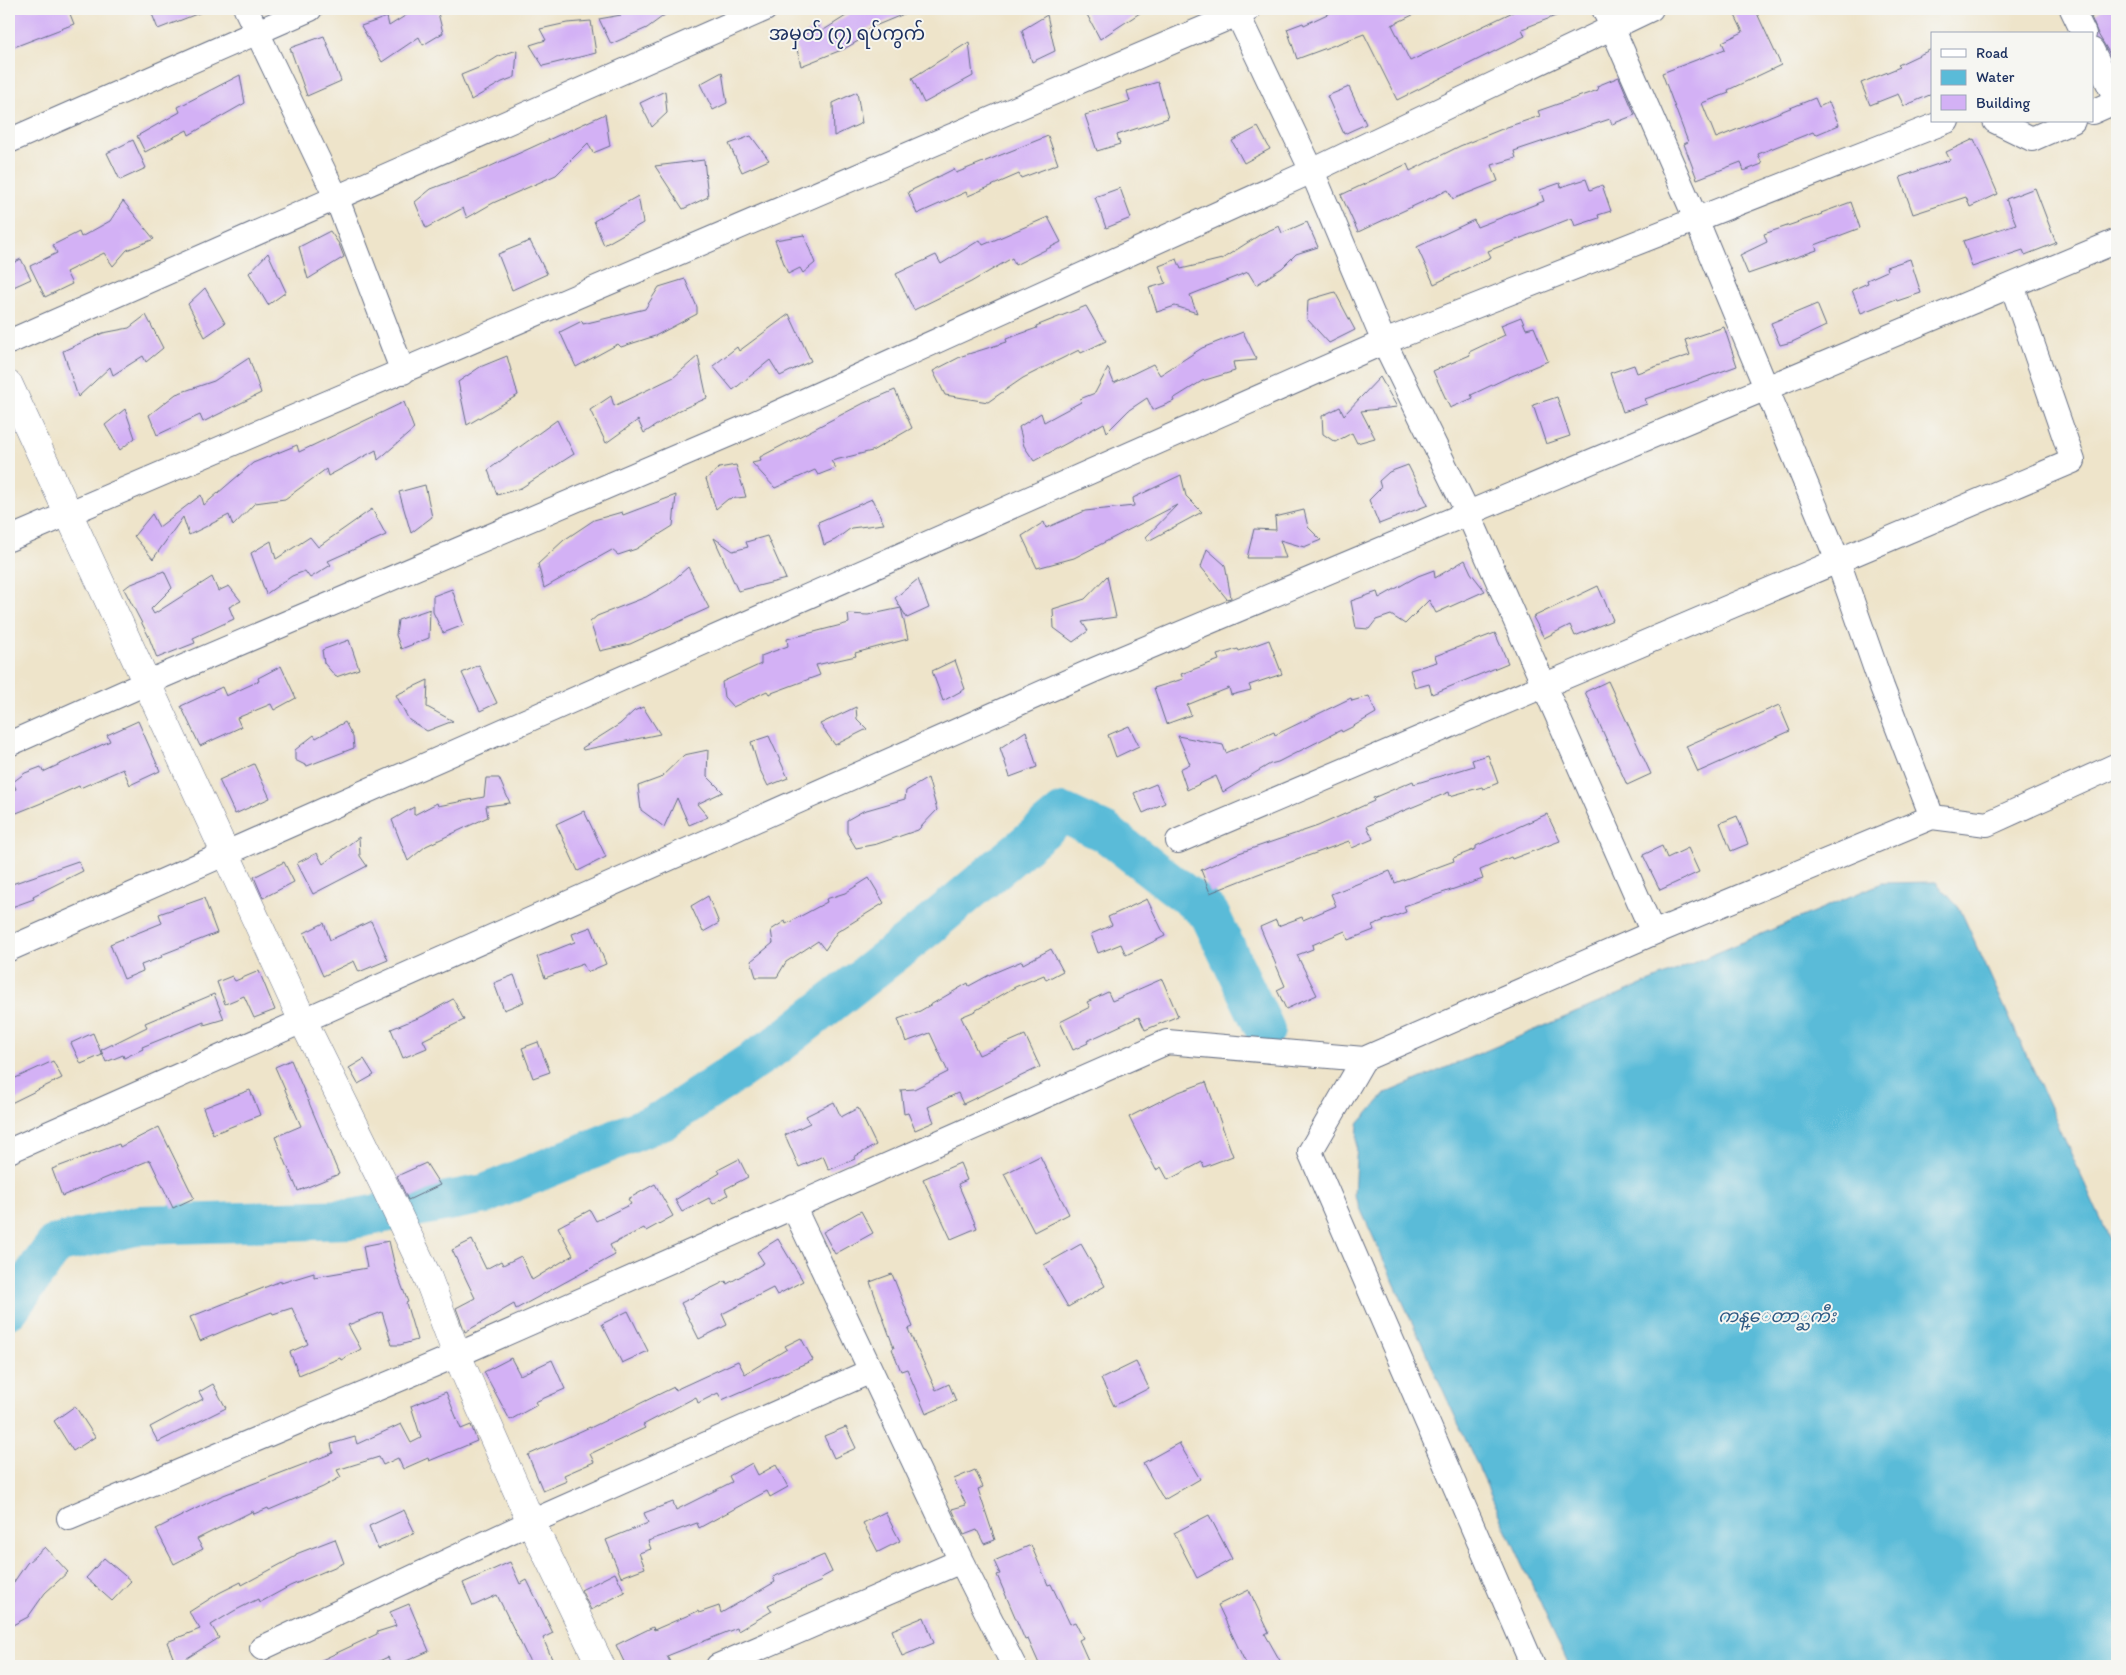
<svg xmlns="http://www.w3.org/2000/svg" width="2126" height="1675" font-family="Itim,'Noto Sans Myanmar',sans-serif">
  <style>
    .water { fill: #5abbd8; stroke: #3a759b }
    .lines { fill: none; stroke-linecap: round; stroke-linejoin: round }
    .river { stroke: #5abbd8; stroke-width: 40 }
    .building { fill: #d3b1f5 }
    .street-casing { stroke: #656e84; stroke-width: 26 }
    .secondary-casing { stroke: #656e84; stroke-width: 29 }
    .street { stroke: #fff; stroke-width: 24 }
    .secondary { stroke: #fff; stroke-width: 28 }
    .labels { text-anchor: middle; stroke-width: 4; stroke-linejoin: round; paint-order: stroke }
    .water-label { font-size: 18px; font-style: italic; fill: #2e5983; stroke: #f6f6f2 }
    .quarter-label { font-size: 19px; fill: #1b2f5e; stroke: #f6f6f2 }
  </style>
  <rect width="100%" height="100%" fill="#f6f6f2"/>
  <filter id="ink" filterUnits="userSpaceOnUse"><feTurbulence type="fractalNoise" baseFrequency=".02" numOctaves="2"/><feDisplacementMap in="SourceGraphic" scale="10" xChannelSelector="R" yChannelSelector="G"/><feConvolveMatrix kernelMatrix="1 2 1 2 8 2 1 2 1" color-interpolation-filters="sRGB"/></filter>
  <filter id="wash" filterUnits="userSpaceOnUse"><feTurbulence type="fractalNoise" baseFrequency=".0096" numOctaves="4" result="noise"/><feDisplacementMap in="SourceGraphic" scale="20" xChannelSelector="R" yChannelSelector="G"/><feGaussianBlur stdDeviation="1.12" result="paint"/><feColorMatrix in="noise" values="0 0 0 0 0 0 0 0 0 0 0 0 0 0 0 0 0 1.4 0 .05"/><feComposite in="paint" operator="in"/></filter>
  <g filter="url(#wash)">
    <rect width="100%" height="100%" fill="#eee4ca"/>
    <path class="water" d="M1936 882 1960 909 2117 1255V1666H1569L1354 1195 1358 1124 1386 1093 1882 883Z"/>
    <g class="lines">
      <path class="river" d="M9 1309 56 1244 140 1225 352 1219 485 1194 665 1119 780 1043 931 924 1063 813 1106 833 1209 913 1265 1030"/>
    </g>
    <g id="blocks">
      <path class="building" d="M9 9H68L74 24 9 49Z
        M150 9H207V10L158 29Z
        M416 9H437L443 33 423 45 419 37 382 62 361 26 387 17 389 26Z
        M617 9H673L647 28 611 44 599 19 621 15Z
        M857 9H916L858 33 860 40 844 49 801 66 795 41 818 26 819 33Z
        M1084 9H1146L1100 39Z
        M1338 9H1425L1392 25 1410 61 1519 9H1571V10L1522 29 1525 36 1397 100 1364 34 1297 59 1287 29 1303 23 1304 25Z
        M1732 9H1755L1781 65 1728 90 1729 93 1702 103 1716 138 1815 98 1819 107 1829 102 1839 125 1815 135 1813 132 1758 154 1762 164 1744 171 1741 162 1697 179 1684 144 1688 142 1662 73 1725 49 1722 42 1743 32Z
        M2103 9H2117V66L2098 34 2091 17Z
        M1047 15 1055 51 1032 62 1022 30Z
        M591 21 596 53 543 66 530 45 546 40 540 29 567 23Z
        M324 36 341 81 307 96 290 48Z
        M969 42 973 76 924 103 912 78Z
        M1932 49V94L1904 106 1898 94 1870 105 1861 83 1900 67 1898 65Z
        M517 50 515 77 502 82 471 100 461 75 483 66 499 56Z
        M722 72 727 103 713 110 700 84Z
        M240 75 245 103 189 135 187 130 145 152 137 136 180 112 178 107Z
        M1619 77 1635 115 1612 124 1610 119 1514 151 1516 158 1492 165 1498 181 1453 199 1448 190 1358 232 1341 195 1407 164 1410 171 1460 146 1507 127 1540 116 1538 111 1598 90 1597 86Z
        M1158 82 1168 118 1117 135 1120 144 1097 151 1085 115 1130 101 1127 91Z
        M1349 87 1366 124 1344 134 1327 96Z
        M665 91 667 113 652 127 640 103Z
        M857 92 862 123 834 136 833 103Z
        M605 114 610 146 593 153 588 143 556 175 493 203 467 218 463 208 426 228 415 202 431 189 489 167Z
        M1258 127 1270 149 1244 163 1232 141Z
        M751 136 769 160 742 172 729 144Z
        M1048 136 1058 164 1021 178 1019 174 968 196 966 192 917 214 908 192 954 169 956 173Z
        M1974 139 1998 194 1970 207 1966 197 1913 214 1900 177 1950 160 1946 152Z
        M133 140 146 168 120 180 107 153Z
        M704 160 708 197 683 209 655 166Z
        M1586 179 1590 190 1602 185 1611 211 1598 215 1599 218 1575 226 1572 218 1488 251 1491 257 1434 284 1417 247 1474 220 1477 227 1544 201 1540 190 1560 183 1561 187Z
        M1120 188 1131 218 1106 228 1095 197Z
        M2035 188 2056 243 2025 255 2023 250 1972 267 1963 241 2016 224 2006 199Z
        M638 196 643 223 604 245 594 221Z
        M123 201 154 239 127 250 113 266 104 253 66 272 72 284 45 297 30 266 57 253 53 245 79 232 81 237 110 221Z
        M1851 202 1860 228 1815 245 1817 250 1748 274 1740 255 1767 242 1764 234 1822 214 1821 213Z
        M1048 217 1061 242 1015 265 1012 258 971 282 914 310 896 274 936 255 941 264 980 240 983 245Z
        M1307 222 1318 247 1296 254 1282 268 1256 285 1248 272 1190 295 1197 313 1175 306 1157 312 1149 288 1166 283 1159 266 1177 259 1181 269 1222 259 1261 234 1279 226 1282 233Z
        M330 231 339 244 344 257 308 279 299 247Z
        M804 235 815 263 803 273 800 268 788 274 775 240Z
        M530 241 547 274 512 290 498 254Z
        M268 253 286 292 268 305 249 273Z
        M21 259 31 279 9 289V265Z
        M1910 259 1921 293 1897 301 1896 299 1861 313 1852 290 1868 283 1867 280 1887 271 1886 267Z
        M685 279 697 307V314L655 336 621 347 618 344 576 367 560 332 582 321 583 324 645 309 659 287Z
        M205 288 225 323 205 337 188 304Z
        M1335 292 1355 330 1329 343 1307 319 1308 300Z
        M1817 304 1826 326 1792 342 1780 345 1771 323Z
        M1086 306 1106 341 1081 353 1079 350 1023 378 988 402 945 395 933 371 962 356 1007 342 1006 339 1037 328 1036 326Z
        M789 314 811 361 780 376 770 360 733 390 713 366 737 347 739 351Z
        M146 315 163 348 146 362 143 356 113 375 110 367 78 397 63 351 103 333 129 328Z
        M1521 317 1526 329 1534 327 1548 361 1507 378 1471 395 1473 398 1450 408 1433 371 1470 355 1469 352 1505 335 1501 325Z
        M1724 327 1737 366 1645 399 1647 404 1623 412 1610 373 1634 365 1637 373 1690 355 1685 340Z
        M1243 332 1257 360 1233 362 1235 371 1202 381 1173 399 1174 401 1153 410 1147 398 1129 410 1107 432 1104 423 1034 461 1024 446 1019 427 1041 413 1044 422 1081 402 1080 399 1095 393 1108 368 1114 383 1153 364 1160 375 1202 348Z
        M507 356 518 395 467 425 458 382 480 367Z
        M698 356 707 398 680 410 644 433 638 420 606 443 590 410 611 396 614 406 674 377Z
        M249 358 261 393 203 422 200 415 157 435 149 415 176 394 214 381Z
        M1380 377 1397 407 1361 411 1375 438 1357 443 1352 433 1335 442 1323 434 1322 416 1340 407 1344 415Z
        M895 390 912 428 872 451 831 461 836 468 818 475 815 470 775 488 752 463 761 461 760 457 864 403Z
        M1557 397 1570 436 1546 444 1533 405Z
        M404 402 414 429 378 460 376 450 328 476 326 469 285 499 255 503 233 526 229 515 189 535 183 517 153 559 134 536 152 514 159 527 201 495 204 505 253 463 297 445 299 452Z
        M125 409 135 438 120 450 105 425Z
        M557 420 574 454 521 488 497 495 488 470Z
        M736 465 746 497 728 499 716 509 706 479 719 468Z
        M1408 465 1428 505 1379 524 1369 500 1381 488 1379 481 1389 472Z
        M1181 475 1186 496 1202 512 1148 541 1146 537 1177 505 1074 558 1037 568 1022 536 1044 522 1046 528 1085 511 1134 506 1133 498Z
        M425 485 432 517 411 533 399 492Z
        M676 495 673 526 636 549 618 555 612 550 544 588 538 564 564 540 594 520 622 512 623 515Z
        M872 499 884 524 851 528 835 540 824 545 818 522Z
        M372 509 386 535 328 561 331 565 310 578 305 571 292 576 266 594 251 553 271 541 276 559 310 537 318 547Z
        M1304 510 1308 527 1321 540 1304 547 1280 540 1286 558H1247L1254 529 1276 530 1275 517Z
        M767 536 786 579 738 591 714 538 733 551 748 547 746 542Z
        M1207 549 1225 565 1231 598 1227 599 1201 567Z
        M1465 560 1471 573 1485 591 1436 613 1429 600 1405 624 1391 615 1376 620 1369 629 1356 628 1351 601 1377 592 1379 598 1418 576 1434 570 1435 578Z
        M688 567 709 608 630 644 600 651 590 622 597 616 646 597 670 583Z
        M164 571 172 588 151 609 154 614 212 577 218 591 229 586 241 601 229 607 234 619 193 638 195 643 157 658 148 635 124 589 129 585Z
        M1107 576 1116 617 1082 622 1088 631 1073 642 1054 628 1053 609 1085 599Z
        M918 579 929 608 907 618 895 598Z
        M1598 586 1613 620 1575 636 1570 625 1544 638 1533 617Z
        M452 589 464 625 443 633 433 612V596Z
        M901 608 908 639 855 653 856 656 816 665 820 675 769 694 767 691 733 707 724 697 722 682 761 664V656L788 646 787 639 849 623 848 614 868 615Z
        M430 609 429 638 401 649 396 635 398 620Z
        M1495 633 1508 663 1432 694 1429 684 1415 688 1410 670 1437 662 1435 656Z
        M349 640 359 669 336 677 324 663 322 650Z
        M1269 640 1282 674 1249 685 1251 690 1231 695 1229 688 1187 705 1191 715 1166 724 1154 688 1183 679 1181 674 1219 660 1217 655 1238 649 1239 651Z
        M955 660 965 689 943 701 932 671Z
        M479 665 497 703 480 711 462 673Z
        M281 666 296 698 274 710 271 704 237 718 241 727 200 746 181 706 222 687 226 696 259 681 258 678Z
        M428 680 427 707 453 721 427 731 409 720 396 695Z
        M1608 681 1651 774 1627 785 1585 692Z
        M1369 696 1376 713 1352 727 1342 732 1341 730 1278 762 1270 764 1223 792 1216 776 1187 790 1180 769 1190 764 1178 736 1223 745 1226 753 1274 732 1275 735 1351 698 1352 701Z
        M1779 705 1790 731 1698 772 1686 746Z
        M643 707 660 734 583 750 582 748 620 724 634 711Z
        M856 707 857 719 867 729 835 745 820 724Z
        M138 721 160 771 130 785 123 769 80 788 79 786 39 804 9 816V791L16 789 13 782 25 773 41 767 43 772 110 741 107 735Z
        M345 722 353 737 354 748 307 766 295 760V750L314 735 316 738Z
        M1129 726 1139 746 1116 757 1108 735Z
        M1026 731 1037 767 1010 777 1000 748Z
        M769 736 788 778 768 786 759 768 751 742Z
        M708 750 707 776 723 792 697 804 708 817 689 825 677 798 664 827 641 810 638 786 660 778 684 755Z
        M1488 755 1498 783 1483 789 1482 787 1450 796 1449 792 1367 826 1373 839 1352 848 1349 841 1258 874 1210 893 1201 870 1239 853 1318 826 1374 801 1373 798 1413 781 1414 784 1474 766 1472 760Z
        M254 764 270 798 235 814 219 780Z
        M486 778H499L510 803 486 806 488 817 426 846 408 861 392 820 414 807V815L437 803 438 806 484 797Z
        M928 778 937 810 918 830 877 844 856 848 847 833V820L863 811 905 799 906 791Z
        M1156 784 1165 803 1143 813 1134 793Z
        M584 811 606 857 578 871 556 824Z
        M1547 814 1560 841 1512 859 1511 857 1480 870 1483 879 1404 906 1406 912 1372 925 1374 930 1348 940 1345 931 1312 945 1313 949 1297 955 1317 995 1286 1009 1277 990 1285 986 1260 927 1276 920 1278 926 1302 917 1303 920 1336 906 1331 894 1390 871 1395 883 1454 861 1453 858 1476 849V846Z
        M1737 816 1748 844 1731 851 1720 823Z
        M359 837 360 856 367 866 313 894 297 863 317 853 323 864Z
        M1662 846 1667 858 1688 848 1699 872 1660 890 1643 855Z
        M78 861 83 871 33 896 34 899 9 908V885Z
        M284 862 294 882 263 898 254 877Z
        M869 878 884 903 837 932 825 950 818 941 786 962 777 977H756L751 961 773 943 771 930 785 921 786 924 827 902 826 899 845 893Z
        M708 896 719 923 703 932 691 906Z
        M204 898 217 933 161 955 162 957 141 965 143 971 124 979 110 944 162 923 159 914Z
        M1147 899 1165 936 1126 955 1121 944 1098 953 1091 934 1112 925 1108 917Z
        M371 921 388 960 359 972 354 961 323 976 304 933 324 923 330 940Z
        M591 927 606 964 587 972 583 964 545 978 537 957 575 942 572 934Z
        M1051 949 1063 971 1046 980 1044 975 1015 987 973 1012 961 1017 979 1055 1025 1035 1040 1067 963 1104 958 1093 928 1107 934 1122 915 1130 908 1113 904 1114 901 1090 914 1089 948 1072 930 1033 906 1042 898 1019 920 1011 968 983 969 986 991 974 1022 961 1023 964Z
        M259 971 275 1010 254 1018 244 996 225 1004 217 982 232 976 235 981Z
        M514 975 524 1002 504 1010 494 983Z
        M1162 979 1178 1016 1145 1030 1139 1017 1087 1041 1088 1043 1073 1050 1060 1022 1090 1007 1087 1002 1108 992 1112 1001Z
        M214 994 224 1019 204 1025V1022L142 1047 143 1049 124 1058 123 1055 106 1062 101 1050 147 1027 145 1023Z
        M453 999 464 1020 423 1040 427 1048 403 1058 391 1029 423 1016Z
        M93 1033 102 1055 81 1064 71 1043Z
        M538 1042 550 1072 533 1078 522 1048Z
        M364 1059 374 1075 358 1084 349 1068Z
        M291 1060 339 1174 298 1191 275 1137 301 1126 275 1067Z
        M53 1061 62 1078 9 1104V1081Z
        M1206 1082 1233 1156 1204 1167 1202 1162 1168 1180 1161 1167 1156 1170 1129 1117 1176 1093Z
        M250 1090 260 1115 213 1134 203 1108Z
        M834 1102 841 1117 858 1108 876 1145 854 1157 855 1159 829 1170 823 1156 799 1167 785 1135 810 1123 806 1116Z
        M159 1127 194 1198 173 1208 150 1160 62 1196 52 1169 119 1144 120 1147Z
        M1040 1156 1069 1214 1034 1232 1004 1174Z
        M739 1159 748 1177 725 1189 728 1195 713 1204 709 1198 682 1212 675 1200 720 1173 718 1170Z
        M426 1163 440 1185 408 1200 397 1176Z
        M960 1163 967 1180 958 1184 977 1228 951 1239 923 1179Z
        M655 1184 673 1216 646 1231 644 1228 610 1245 615 1255 516 1309 514 1304 465 1332 456 1308 475 1298 452 1250 472 1240 486 1269 501 1261 503 1265 521 1256 532 1280 573 1255 558 1227 590 1210 596 1221 631 1204 628 1199Z
        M861 1211 873 1233 835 1254 823 1232Z
        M778 1239 803 1281 777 1295 773 1288 722 1314 727 1325 699 1339 681 1303 726 1281 727 1284 764 1263 757 1252Z
        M389 1241 396 1271 408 1302 406 1303 417 1340 400 1345H392L382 1312 348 1325 361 1349 341 1360 340 1358 299 1375 290 1352 308 1344 292 1308 273 1314 272 1312 235 1326 200 1341 190 1317 281 1281V1283L314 1273V1277L367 1268 363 1246Z
        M1081 1244 1105 1286 1068 1307 1044 1265Z
        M892 1274 913 1327 908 1329 936 1390 949 1384 956 1401 926 1414 907 1369 901 1371 892 1349 894 1348 870 1282Z
        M628 1311 648 1351 622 1363 602 1324Z
        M801 1338 813 1360 722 1400 718 1393 698 1403 696 1397 643 1425 645 1428 590 1454 594 1462 564 1475 567 1481 543 1491 528 1455 590 1427V1428L674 1387 675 1390 738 1361 745 1374 787 1349 785 1346Z
        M511 1358 520 1375 552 1360 565 1389 535 1402 537 1405 510 1420 484 1372Z
        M1136 1362 1149 1388 1114 1406 1101 1379Z
        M213 1384 226 1408 158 1442 150 1427 203 1399 199 1392Z
        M446 1392 461 1429 471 1425 477 1441 429 1461 428 1458 403 1469 398 1458 383 1465 379 1457 337 1470 341 1477 323 1487 269 1510 268 1508 254 1514 253 1511 197 1539 203 1549 174 1564 156 1529 221 1496 333 1453 331 1444 355 1437 357 1444 401 1424 411 1443 421 1438 411 1406Z
        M75 1406 95 1437 73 1451 54 1421Z
        M846 1427 856 1448 834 1458 824 1436Z
        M1179 1443 1200 1479 1164 1500 1143 1463Z
        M752 1463 758 1475 776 1465 788 1487 770 1497 767 1491 699 1528 697 1523 648 1541 651 1549 639 1553 645 1568 621 1577 606 1540 648 1523 644 1513 673 1502 676 1510 732 1482 729 1476Z
        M975 1470 983 1487 978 1489 995 1540 984 1544 977 1530 964 1535 952 1509 966 1505 954 1479Z
        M404 1510 415 1533 378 1549 369 1526Z
        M885 1512 900 1541 878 1552 863 1523Z
        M1209 1515 1232 1559 1197 1578 1174 1533Z
        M335 1539 344 1563 290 1586 259 1603 258 1599 234 1611 211 1625 219 1638 176 1665 167 1642 200 1629 189 1612 219 1593 241 1582 242 1585 296 1556V1554Z
        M1031 1545 1048 1585 1051 1584 1070 1624 1075 1622 1083 1638 1079 1640 1088 1660 1073 1666H1040L1028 1639 1025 1640 997 1575 1000 1574 994 1561Z
        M45 1547 68 1572 45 1593 28 1617 9 1627V1589L27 1563Z
        M824 1555 832 1572 821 1578 822 1581 768 1605 772 1611 738 1631 737 1628 667 1656 672 1666H626L616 1645 653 1627 654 1630 698 1611 699 1613 719 1606 721 1613 775 1582 773 1577Z
        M104 1558 131 1581 112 1601 86 1578Z
        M510 1562 520 1584 527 1580 553 1633 543 1638 555 1666H532L497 1595 473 1606 463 1583Z
        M615 1573 625 1592 591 1610 581 1590Z
        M1249 1590 1269 1632 1265 1634 1283 1666H1247L1218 1605Z
        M409 1604 429 1651 395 1666H392L388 1657 368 1666H309L377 1634V1632L396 1626 390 1612Z
        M924 1617 934 1643 902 1656 892 1630Z"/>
    </g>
  </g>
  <g filter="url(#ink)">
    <use href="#blocks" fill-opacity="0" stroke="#656e84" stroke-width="1"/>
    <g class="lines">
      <g class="street-casing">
        <path id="street" d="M246 9 337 199 403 372
          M1235 9 1312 171 1384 342 1468 513 1653 933
          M1604 9 1696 219 1838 561 1882 687 1932 817
          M2072 9 2084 34
          M2092 50 2117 101
          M2092 112 2117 101
          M1995 121 2032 139 2073 121
          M9 141 310 9
          M9 342 765 9
          M9 539 1249 9
          M9 744 146 683 744 428 1312 171 1651 9
          M1178 841 2073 461 2012 285
          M9 949 1384 342 1947 121
          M1364 1059 1310 1152 1533 1666
          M9 1151 1094 670 2117 241
          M793 1206 961 1561 1014 1666
          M69 1518 457 1355 1167 1042 1364 1059 1653 933 1932 817 1987 824 2117 765
          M262 1648 531 1522 871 1371
          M718 1666 961 1561"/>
      </g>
      <g class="secondary-casing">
        <path id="secondary" d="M9 385 303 1021 384 1185 428 1278 457 1355 531 1522 601 1666"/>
      </g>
      <use href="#street" class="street"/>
      <use href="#secondary" class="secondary"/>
    </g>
  </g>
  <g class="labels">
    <g class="water-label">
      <text x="1777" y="1322">ကန္ေတာ္ႀကီး</text>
    </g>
    <g class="quarter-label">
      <text x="847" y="40">အမှတ် (၇) ရပ်ကွက်</text>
    </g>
  </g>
  <rect width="2126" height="1675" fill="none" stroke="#f6f6f2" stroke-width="30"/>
  <rect x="1931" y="32" width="162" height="90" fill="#f6f6f2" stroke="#9ea6b7"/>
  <rect x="1941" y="49" width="25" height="8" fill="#ffffff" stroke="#9ea6b7"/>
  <text x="1976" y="58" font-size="15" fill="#1b2f5e">Road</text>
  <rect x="1941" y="70" width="25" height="15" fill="#5abbd8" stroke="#9ea6b7"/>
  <text x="1976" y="82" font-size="15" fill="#1b2f5e">Water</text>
  <rect x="1941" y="95" width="25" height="15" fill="#d3b1f5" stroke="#9ea6b7"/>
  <text x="1976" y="108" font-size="15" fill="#1b2f5e">Building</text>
</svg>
